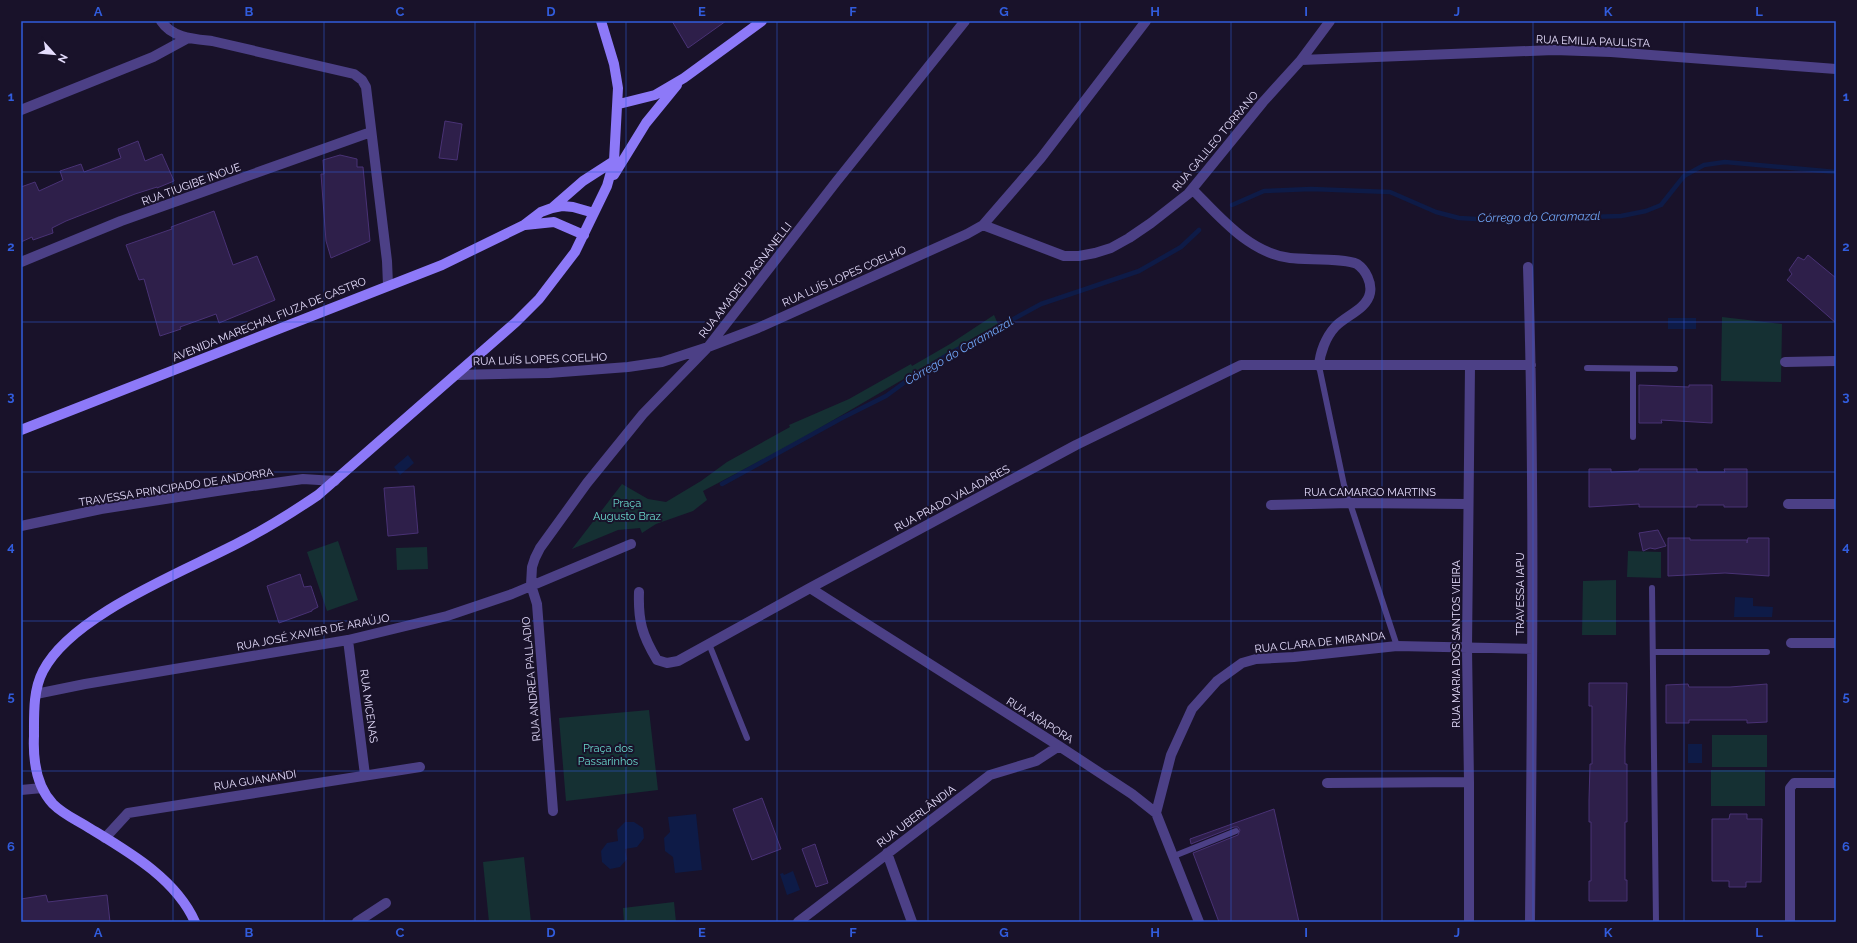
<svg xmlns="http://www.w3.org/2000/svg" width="1857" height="943" font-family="Raleway,sans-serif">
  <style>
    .green { fill: #153033 }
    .water { fill: #0e1b47 }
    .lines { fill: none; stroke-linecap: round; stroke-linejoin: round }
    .stream { stroke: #0e1b47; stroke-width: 4.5 }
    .building { fill: #2e1f4a; stroke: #493275 }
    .lane { stroke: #4c4086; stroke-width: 6 }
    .street { stroke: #4c4086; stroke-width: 10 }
    .secondary { stroke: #8d79f8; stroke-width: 10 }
    .grid { fill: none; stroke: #315cdc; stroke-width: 1; stroke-opacity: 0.55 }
    .labels { text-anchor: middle; stroke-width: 4; stroke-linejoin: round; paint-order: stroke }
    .street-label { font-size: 11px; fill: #e5ddfd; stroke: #19122a }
    .park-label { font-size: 11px; fill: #6bdbcf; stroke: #19122a }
    .water-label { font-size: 12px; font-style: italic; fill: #70a6f8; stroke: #19122a }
    .neatline { fill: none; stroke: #315cdc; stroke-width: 1.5 }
    .grid-label { font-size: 13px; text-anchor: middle; font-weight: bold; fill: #315cdc }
  </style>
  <rect width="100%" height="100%" fill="#19122a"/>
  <path class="green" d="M997 313 994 315 998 324 794 443 703 491 707 500 693 511 656 524 642 533 640 528 618 530 572 549 622 484 648 499 666 502 701 481 727 462 790 427 789 425 849 399 911 364 912 366 950 344Z
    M1722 317 1782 324 1781 382 1721 381Z
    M338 541 358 600 327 611 307 552Z
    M427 547 428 569 397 570 396 548Z
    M1628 551 1661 552V578L1627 577Z
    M1616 580V635H1582L1583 581Z
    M649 710 658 790 566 801 559 718Z
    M1712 735H1767V767H1712Z
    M1711 770H1765V806H1711Z
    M524 857 531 922H489L483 862Z
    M674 902 676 922H624L623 908Z"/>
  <path class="water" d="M1668 318H1696V329H1668Z
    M408 455 414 463 400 475 394 467Z
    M1735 597 1753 598V606L1773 607 1772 617H1734Z
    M1688 744H1702V763H1688Z
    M696 814 702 870 675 873 673 857 665 851 664 838 670 832 668 817Z
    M625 822H634L643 828 644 838 637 847 625 849 627 859 620 867 610 869 602 862 601 851 607 843 618 841 617 830Z
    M793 871 800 890 787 895 780 874 783 873 784 875Z"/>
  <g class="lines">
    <path class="stream" d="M1232 205 1264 191 1311 189 1390 192 1436 212 1459 218 1494 220 1621 216 1646 211 1661 205 1684 176 1704 165 1725 162 1836 172
      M722 484 842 418 886 396 912 377 949 354 1041 304 1139 271 1181 247 1199 230"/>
  </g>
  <path class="building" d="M672 21H726L688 48Z
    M445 121 462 124 457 160 439 158Z
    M138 141 145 161 162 154 174 181 157 188V187L135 194 66 221 52 228 53 233 33 240 32 237 21 242V187L35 182 39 191 63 180 60 171 81 164 84 172 121 158 118 149Z
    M340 155 357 159V167H363L370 241 331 258 326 241 321 174H324L323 160Z
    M214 211 233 265 257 256 275 300 219 323 216 314 180 327 181 329 160 336 144 279 139 280 126 245 172 229 171 227Z
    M1808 255 1836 278V323L1787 280 1792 274 1789 270 1798 257 1804 260Z
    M1639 385 1689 387V385H1712V423L1661 420 1662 423H1639Z
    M1589 469H1611V472L1639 471V469H1697V472H1725L1724 469H1747V507H1724V505H1697V507H1639V504L1589 507Z
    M414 486 418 533 388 536 384 488Z
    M1658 530 1666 546 1655 549 1650 548 1643 551 1639 533Z
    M1668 538H1690V540H1747V543L1748 538H1769V576L1725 573 1668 576Z
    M300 574 304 587 311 586 318 607 312 610V611L279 623 267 586Z
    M1589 683H1627L1625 747V764H1627V822H1625V880H1627V901H1589V881H1591V822H1589V800L1590 764H1592V706H1589Z
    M1688 684 1689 687H1730L1767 684V722L1747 723V720H1689V723H1666V685Z
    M762 798 781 849 752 860 733 809Z
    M1274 809 1299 922H1219L1193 853 1238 835 1240 830 1238 827H1234L1191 844 1190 839Z
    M1730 814H1747V819H1762L1761 882H1746V887H1729V881H1712V819H1729Z
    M815 844 828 883 816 887 802 849Z
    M46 895 48 902 107 895 110 922H21V899Z"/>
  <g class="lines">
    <path class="lane" d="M1319 366 1344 485 1397 646
      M1587 368 1675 369
      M1633 369V437
      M1652 588 1656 922
      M709 644 747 738
      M1653 652H1767
      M1174 856 1236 831"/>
    <path class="street" d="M161 21C172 38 194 39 212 41L354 74 362 80 366 87 387 261 388 285
      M1301 60 1554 50 1611 52 1836 69
      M21 110 153 57 188 38
      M1192 189C1219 216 1249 253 1290 258 1306 260 1345 258 1357 264 1366 270 1372 283 1370 293 1367 309 1345 316 1335 327 1326 337 1320 352 1319 366
      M983 225 1064 256H1079L1095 253 1111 248 1129 238 1151 223 1188 194 1263 102 1301 60 1330 21
      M21 262 121 221 371 132
      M1528 267C1535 485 1532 704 1530 922
      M1785 362 1836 361
      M455 375 549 373 628 367 662 362 708 347 758 328 967 234 983 225 1041 158 1146 21
      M1788 504H1836
      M1271 505 1350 503 1468 504
      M21 526 101 509 217 491 303 479 335 481
      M810 588 1059 746 1132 794 1156 813 1199 922
      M639 592C638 621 642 635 657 660L667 663 678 661 810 588 1076 445 1241 365H1531
      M348 640 365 775
      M1791 643H1836
      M36 694 85 684 348 640 447 616 512 594 631 544
      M1327 783 1469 782
      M21 790 42 788
      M553 811 537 604 531 585 532 567 535 558 540 548 587 483 643 414 708 347 836 182 965 21
      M1156 813 1171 755 1192 709 1217 681 1242 663 1256 659 1294 657 1397 646 1532 649
      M105 838 128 813 420 767
      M887 853 912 922
      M357 922 386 903
      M798 922 990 775 1036 761 1059 746
      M1469 922V782L1467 648 1470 366
      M1790 922V788L1794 783H1836"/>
    <path class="secondary" d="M619 104 655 95 684 78 762 21
      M614 175 646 123 677 85
      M552 208 583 181 614 161
      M525 225 554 222 584 235
      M21 430 442 265 524 225 541 212 552 208 562 206 573 207 594 213
      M195 922C176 879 129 852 91 829 77 820 64 815 53 804 36 786 33 758 34 736 34 714 33 690 43 671 72 614 186 571 242 541 269 527 293 512 318 495L516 322 539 299 575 252 607 186 614 161 618 88 614 64 601 21"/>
  </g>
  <path class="grid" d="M173 21V922M324 21V922M475 21V922M626 21V922M777 21V922M928 21V922M1080 21V922M1231 21V922M1382 21V922M1533 21V922M1684 21V922M21 172H1836M21 322H1836M21 472H1836M21 621H1836M21 771H1836"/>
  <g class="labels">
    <g class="street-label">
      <text transform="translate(1593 41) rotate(2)" y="4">RUA EMILIA PAULISTA</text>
      <text transform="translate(1215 141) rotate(-50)" y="4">RUA GALILEO TORRANO</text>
      <text transform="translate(191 184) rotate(-20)" y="4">RUA TIUGIBE INOUE</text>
      <text transform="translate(844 276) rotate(-24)" y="4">RUA LUÍS LOPES COELHO</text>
      <text transform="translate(745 280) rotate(-52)" y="4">RUA AMADEU PAGNANELLI</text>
      <text transform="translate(269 319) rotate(-22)" y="4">AVENIDA MARECHAL FIUZA DE CASTRO</text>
      <text transform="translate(540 359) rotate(-2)" y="4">RUA LUÍS LOPES COELHO</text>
      <text transform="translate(176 487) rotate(-9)" y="4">TRAVESSA PRINCIPADO DE ANDORRA</text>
      <text x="1370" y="496">RUA CAMARGO MARTINS</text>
      <text transform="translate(952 498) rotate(-28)" y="4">RUA PRADO VALADARES</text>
      <text transform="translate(1520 594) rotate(-90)" y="4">TRAVESSA IAPU</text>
      <text transform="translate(313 632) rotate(-11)" y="4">RUA JOSÉ XAVIER DE ARAÚJO</text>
      <text transform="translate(1320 642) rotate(-6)" y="4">RUA CLARA DE MIRANDA</text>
      <text transform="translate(1456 644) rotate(-90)" y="4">RUA MARIA DOS SANTOS VIEIRA</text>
      <text transform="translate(531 679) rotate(-95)" y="4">RUA ANDREA PALLADIO</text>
      <text transform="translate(369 706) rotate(82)" y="4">RUA MICENAS</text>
      <text transform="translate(1040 720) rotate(32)" y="4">RUA ARAPORA</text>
      <text transform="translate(255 780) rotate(-9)" y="4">RUA GUANANDI</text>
      <text transform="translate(916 816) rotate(-37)" y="4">RUA UBERLÂNDIA</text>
    </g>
    <g class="park-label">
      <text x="627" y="507">Praça<tspan x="627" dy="13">Augusto Braz</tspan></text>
      <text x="608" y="752">Praça dos<tspan x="608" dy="13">Passarinhos</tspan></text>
    </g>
    <g class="water-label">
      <text transform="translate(1539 217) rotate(-1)" y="4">Córrego do Caramazal</text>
      <text transform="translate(959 351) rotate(-30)" y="4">Córrego do Caramazal</text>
    </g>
  </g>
  <rect width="1857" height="943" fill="none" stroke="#19122a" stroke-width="44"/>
  <g transform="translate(54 54) rotate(117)" stroke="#19122a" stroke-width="3" paint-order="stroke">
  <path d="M0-3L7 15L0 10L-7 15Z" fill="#e5ddfd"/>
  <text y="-6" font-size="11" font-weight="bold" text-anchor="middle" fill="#e5ddfd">N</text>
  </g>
  <rect x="22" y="22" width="1813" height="899" class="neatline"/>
  <g class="grid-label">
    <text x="98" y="16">A</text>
    <text x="249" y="16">B</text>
    <text x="400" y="16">C</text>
    <text x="551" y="16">D</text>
    <text x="702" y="16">E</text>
    <text x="853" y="16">F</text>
    <text x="1004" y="16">G</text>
    <text x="1155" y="16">H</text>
    <text x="1306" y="16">I</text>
    <text x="1457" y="16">J</text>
    <text x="1608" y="16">K</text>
    <text x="1759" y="16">L</text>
    <text x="11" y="101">1</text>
    <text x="1846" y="101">1</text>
    <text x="11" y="251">2</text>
    <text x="1846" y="251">2</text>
    <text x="11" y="401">3</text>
    <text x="1846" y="401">3</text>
    <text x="11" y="551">4</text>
    <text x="1846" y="551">4</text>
    <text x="11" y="701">5</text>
    <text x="1846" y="701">5</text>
    <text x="11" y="851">6</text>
    <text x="1846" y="851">6</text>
    <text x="98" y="937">A</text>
    <text x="249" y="937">B</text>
    <text x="400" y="937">C</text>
    <text x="551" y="937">D</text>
    <text x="702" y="937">E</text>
    <text x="853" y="937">F</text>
    <text x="1004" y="937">G</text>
    <text x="1155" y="937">H</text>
    <text x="1306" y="937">I</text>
    <text x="1457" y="937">J</text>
    <text x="1608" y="937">K</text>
    <text x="1759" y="937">L</text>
  </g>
</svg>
